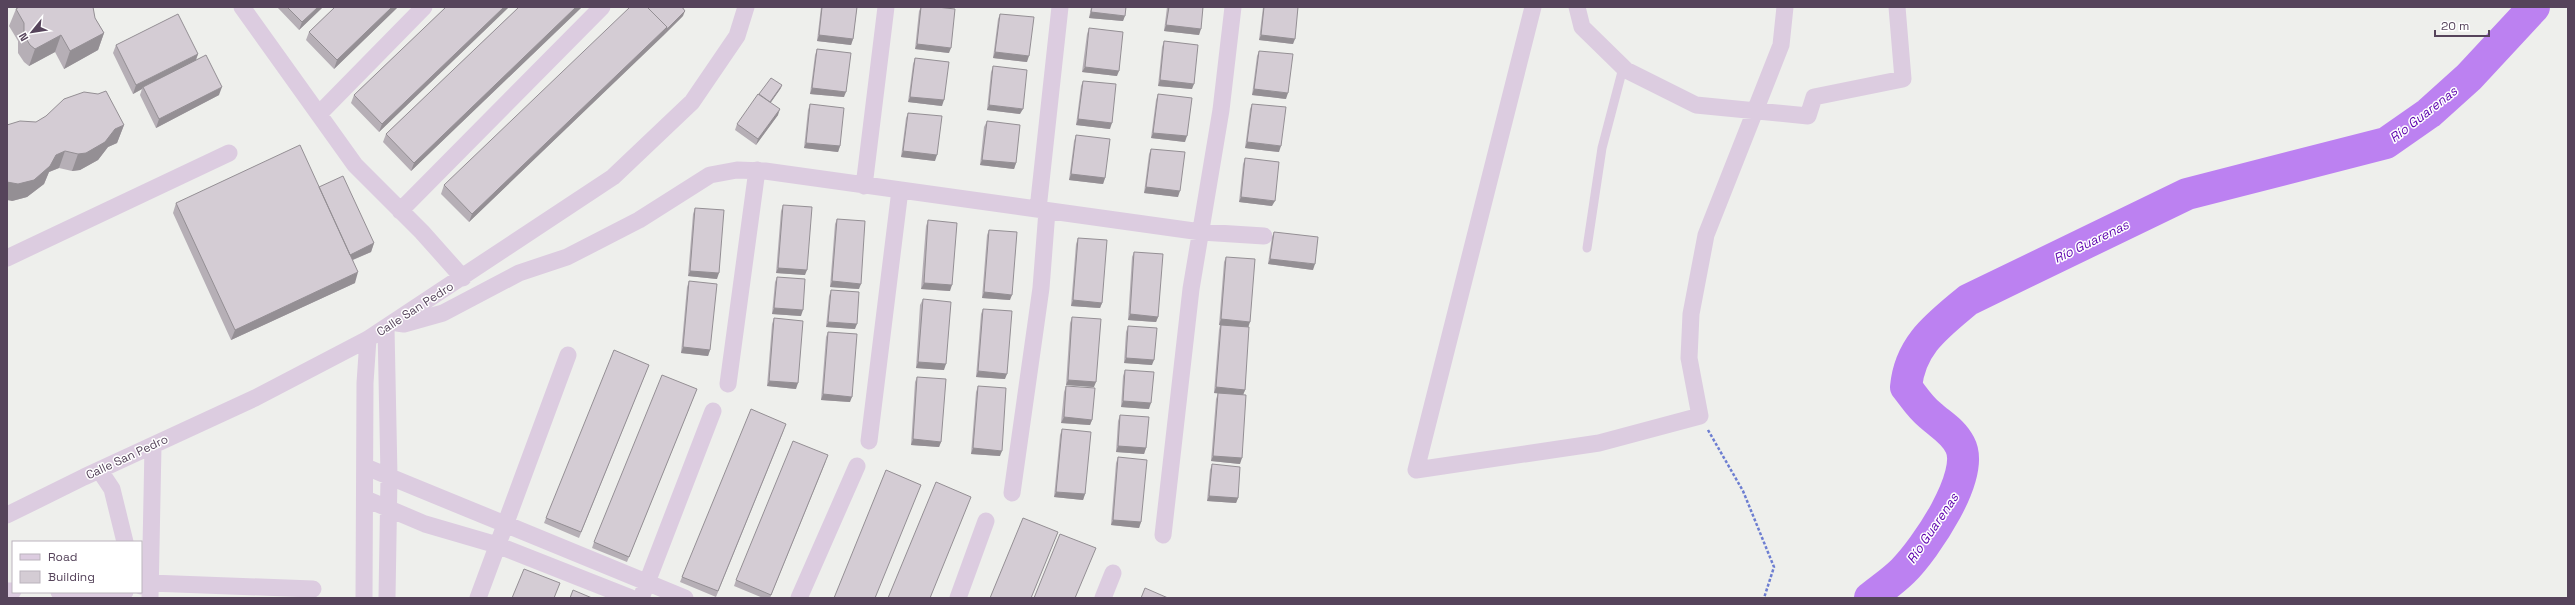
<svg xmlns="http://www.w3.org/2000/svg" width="2575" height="605" font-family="'Space Grotesk',sans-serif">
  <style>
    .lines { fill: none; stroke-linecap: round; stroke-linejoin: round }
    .river { stroke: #bc81f1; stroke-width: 32 }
    .path { stroke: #6d7ed1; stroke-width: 2.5; stroke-dasharray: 3 2; stroke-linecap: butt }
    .service { stroke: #dccce0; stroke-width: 9 }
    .minor { stroke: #dccce0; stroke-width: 17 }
    .wall { fill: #b6afb6 }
    .shaded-wall { fill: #948f94 }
    .building { fill: #d4ccd4; stroke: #948f94 }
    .labels { text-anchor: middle; stroke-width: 3; stroke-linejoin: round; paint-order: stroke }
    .street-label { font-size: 12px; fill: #56445b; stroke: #fff }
    .water-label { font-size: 13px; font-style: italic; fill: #5d03ae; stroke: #fff }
  </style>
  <rect width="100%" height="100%" fill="#eeefec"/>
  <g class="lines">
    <path class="river" d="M1870 598C1881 589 1893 581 1903 571 1925 549 1976 475 1960 445 1953 431 1941 425 1930 415 1920 407 1914 397 1906 387 1910 345 1937 326 1968 300L2187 194 2386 143 2429 113 2469 77 2534 7"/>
    <path class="path" d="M1708 430 1743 491 1774 567 1764 598"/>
    <path class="service" d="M1587 248 1602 148 1623 68"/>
    <path class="minor" d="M242 7 355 165 422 232 463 278
      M1533 7 1416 470 1599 443 1700 416 1689 358 1691 314 1706 235 1781 45 1785 7
      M1577 7 1582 27 1626 70 1696 105 1808 116 1814 97 1903 79 1897 7
      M319 114 424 7
      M864 186 886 7
      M1038 209 1060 7
      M400 211 602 7
      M7 258 229 153
      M397 323 404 324 443 313 519 273 567 257 639 220 710 175 737 170 765 171 1201 232 1264 236
      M386 328 389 476 387 598
      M728 384 757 170
      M869 441 900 190
      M366 467 685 598
      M100 471 112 489 125 542
      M1012 493 1041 288 1047 211
      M366 499 425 524 497 545 631 598
      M7 515 84 477 255 398 368 339 613 177 692 102 737 36 746 7
      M1163 535 1191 289 1221 110 1233 7
      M141 586 150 583 313 589
      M7 591H13
      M59 592H125
      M150 598 153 446
      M364 598 365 383 368 339
      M478 598 568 355
      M641 598 713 411
      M799 598 857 466
      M958 598 986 521
      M1103 598 1113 573"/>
  </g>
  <path class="wall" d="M277 7H323L299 30Z
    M335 7H398L334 69 306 40 309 32Z
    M446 7H509L379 132 351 103 354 95Z
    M519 7H582L411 171 383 142 386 134Z
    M821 7H857L853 39 851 45 817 41Z
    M921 7H937L949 53 915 49 919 11Z
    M1091 7H1126L1123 21 1089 18Z
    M1167 7H1203L1199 35 1164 31Z
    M1263 7H1298L1293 44 1259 40Z
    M16 9 95 18 104 33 98 50 64 69 55 52 29 66 24 62 18 53V41L9 26Z
    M1000 14 1027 62 993 58 998 19Z
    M683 16 469 222 441 194 444 185Z
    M1089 28 1117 76 1082 72 1087 34Z
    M1164 41 1192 89 1158 86 1162 47Z
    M116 45 198 54 196 60 219 95 156 128 140 95 142 89 133 94 113 53Z
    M817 49 844 97 810 94 815 55Z
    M1259 51 1286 99 1252 95 1257 56Z
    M915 58 942 106 908 102 913 64Z
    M993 66 1020 114 987 110 991 72Z
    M1083 81 1110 129 1076 125 1081 86Z
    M781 88 770 103 778 115 756 145 735 130 737 124Z
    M1158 94 1185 142 1151 138 1156 100Z
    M810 104 840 146 838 152 804 148 808 110Z
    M1252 104 1279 152 1245 148 1250 109Z
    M908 113 935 161 901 157 906 118Z
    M987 121 1016 163 1014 169 980 165 984 127Z
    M36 122 124 125 117 143 108 147 98 160 80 170 72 171 59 168 49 172 44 184 27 197 12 201Z
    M1076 135 1105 178 1103 184 1069 180 1074 141Z
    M1151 149 1178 197 1144 193 1149 154Z
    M1245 158 1272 206 1239 202 1243 164Z
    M319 187 374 243 371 252 353 260 355 283 231 340 173 213 176 203Z
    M783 205 805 275 776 273 781 211Z
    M695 208 717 279 688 276 693 214Z
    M837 219 859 289 830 287 835 224Z
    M928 220 950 291 921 289 926 226Z
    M989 230 1010 300 982 298 987 235Z
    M1274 232 1313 270 1268 264 1272 237Z
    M1078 238 1102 303 1100 308 1071 306 1076 244Z
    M1134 252 1158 317 1156 322 1128 320 1132 257Z
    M1226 257 1248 327 1245 390 1243 395 1240 464 1211 461 1216 399 1218 393 1224 394 1214 393 1219 330 1220 325H1219L1224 262Z
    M777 277 801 316 772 314 775 282Z
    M689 281 710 350 708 356 681 353 687 287Z
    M831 290 855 329 826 327 829 296Z
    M923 299 944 370 916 368 920 305Z
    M983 309 1005 379 976 377 981 314Z
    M1072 317 1094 387 1066 385 1070 323Z
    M774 318 796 389 767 386 772 324Z
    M1128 326 1152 365 1124 363 1126 332Z
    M828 332 850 402 821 400 826 337Z
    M649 365 579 538 544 523 546 518Z
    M1125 370 1149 409 1121 407 1123 376Z
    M917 377 941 442 939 447 911 445 915 382Z
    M978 386 1000 456 971 454 976 392Z
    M1066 386 1092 420 1090 425 1061 423 1064 392Z
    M697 389 627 562 592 548 594 542Z
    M1120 415 1146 448 1144 454 1116 452 1118 421Z
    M1062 429 1085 494 1083 500 1054 497 1060 435Z
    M784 430 716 597 680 582 682 577Z
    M1118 457 1141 522 1139 528 1111 525 1116 463Z
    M826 461 770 598H763L734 586 736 580Z
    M1212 464 1238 498 1236 503 1207 501 1210 470Z"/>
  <path class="shaded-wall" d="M318 7H323L299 30 302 22Z
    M392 7H398L334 69 337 60Z
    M504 7H509L379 132 382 124Z
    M576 7H582L411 171 414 163Z
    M685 11 683 16 664 35 666 30Z
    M1091 12 1125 16 1123 21 1089 18Z
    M1166 25 1201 29 1199 35 1164 31Z
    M667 27 664 35 469 222 472 214Z
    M104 33 98 50 64 69 70 51Z
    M61 35 55 52 29 66 35 49Z
    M819 35 853 39 851 45 817 41Z
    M1261 35 1295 39 1293 44 1259 40Z
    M917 44 951 48 949 53 915 49Z
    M995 52 1029 56 1027 62 993 58Z
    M198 54 195 62 143 87 142 89 133 94 136 85Z
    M1085 67 1119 71 1117 76 1082 72Z
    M1160 80 1194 84 1192 89 1158 86Z
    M782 85 781 88 767 108 768 105Z
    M222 87 219 95 156 128 159 119Z
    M812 88 846 92 844 97 810 94Z
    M1254 89 1288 93 1286 99 1252 95Z
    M910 97 944 100 942 106 908 102Z
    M989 105 1023 109 1020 114 987 110Z
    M780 109 778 115 756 145 758 139Z
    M1078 119 1112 123 1110 129 1076 125Z
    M124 125 117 143 108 147 98 160 80 170 72 171 78 154 115 129Z
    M1153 133 1187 136 1185 142 1151 138Z
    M1247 142 1281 146 1279 152 1245 148Z
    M806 143 840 146 838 152 804 148Z
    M65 151 59 168 49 172 44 184 27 197 12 201 7 200V182L56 155Z
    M903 151 937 155 935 161 901 157Z
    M982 160 1016 163 1014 169 980 165Z
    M1071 174 1105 178 1103 184 1069 180Z
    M1146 187 1180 191 1178 197 1144 193Z
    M1241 197 1275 201 1272 206 1239 202Z
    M374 243 371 252 345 263 348 255Z
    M1270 259 1315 264 1313 270 1268 264Z
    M778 268 807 270 805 275 776 273Z
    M690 271 719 273 717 279 688 276Z
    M358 272 355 283 231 340 235 330Z
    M832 281 861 284 859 289 830 287Z
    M924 283 952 285 950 291 921 289Z
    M984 292 1012 295 1010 300 982 298Z
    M1073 300 1102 303 1100 308 1071 306Z
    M774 308 803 310 801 316 772 314Z
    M1130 314 1158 317 1156 322 1128 320Z
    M1221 319 1250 322 1248 328 1219 325Z
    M828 322 857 324 855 329 826 327Z
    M683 347 710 350 708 356 681 353Z
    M1126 358 1154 360 1152 365 1124 363Z
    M918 362 946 364 944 370 916 368Z
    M978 371 1007 374 1005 379 976 377Z
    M1068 380 1096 382 1094 387 1066 385Z
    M769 381 798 383 796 389 767 386Z
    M1216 387 1245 390 1243 395 1214 393Z
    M823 394 852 397 850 402 821 400Z
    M1123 401 1151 403 1149 409 1121 407Z
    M1064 417 1092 420 1090 425 1061 423Z
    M913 439 941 442 939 447 911 445Z
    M1118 446 1146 448 1144 454 1116 452Z
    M973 448 1002 451 1000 456 971 454Z
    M1213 456 1242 458 1240 464 1211 461Z
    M1056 492 1085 494 1083 500 1054 497Z
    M1209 496 1238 498 1236 503 1207 501Z
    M1113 520 1141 522 1139 528 1111 525Z"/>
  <path class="building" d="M19 7H93L95 18 104 33 70 51 61 35 35 49 30 45 24 35V23L16 9Z
    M287 7H318L302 22Z
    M335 7H392L337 60 309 32Z
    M446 7H504L382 124 354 95Z
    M519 7H576L414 163 386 134Z
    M630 7H647L667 27 472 214 444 185Z
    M647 7H682L685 11 666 30 667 27Z
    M822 7H857L853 39 819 35Z
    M921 7H937L955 9 951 48 917 44Z
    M1092 7H1126L1125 16 1091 12Z
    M1169 7H1203L1201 29 1166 25Z
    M1264 7H1298L1295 39 1261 35Z
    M178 14 198 54 136 85 116 45Z
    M1000 14 1034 17 1029 56 995 52Z
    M1089 28 1123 32 1119 71 1085 67Z
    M1164 41 1198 45 1194 84 1160 80Z
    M817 49 851 53 846 92 812 88Z
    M1259 51 1293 54 1288 93 1254 89Z
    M206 55 222 87 159 119 143 87Z
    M915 58 949 62 944 100 910 97Z
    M993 66 1027 70 1023 109 989 105Z
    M771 78 782 85 770 102 759 94Z
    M1083 81 1116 84 1112 123 1078 119Z
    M106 91 124 125 115 129 105 142 86 153 78 154 65 151 56 155 50 166 34 180 18 184 7 182V125L20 121 36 122 46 116 64 99 84 92 98 94Z
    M758 94 780 109 758 139 737 124Z
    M1158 94 1192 98 1187 136 1153 133Z
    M810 104 844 108 840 146 806 143Z
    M1252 104 1286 107 1281 146 1247 142Z
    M908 113 942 116 937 155 903 151Z
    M987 121 1020 125 1016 163 982 160Z
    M1076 135 1110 139 1105 178 1071 174Z
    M300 145 358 272 235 330 176 203Z
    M1151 149 1185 152 1180 191 1146 187Z
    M1245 158 1279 162 1275 201 1241 197Z
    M343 176 374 243 350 255 319 187Z
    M783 205 812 207 807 270 778 268Z
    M695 208 724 210 719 273 690 271Z
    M837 219 865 221 861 284 832 281Z
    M928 220 957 223 952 285 924 283Z
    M989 230 1017 232 1012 295 984 292Z
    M1274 232 1318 237 1315 264 1270 259Z
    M1078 238 1107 240 1102 303 1073 300Z
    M1134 252 1163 254 1158 317 1130 314Z
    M1226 257 1255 259 1250 322 1221 319Z
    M777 277 805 279 803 310 774 308Z
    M689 281 717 284 710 350 683 347Z
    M831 290 859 292 857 324 828 322Z
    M923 299 951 302 946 364 918 362Z
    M983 309 1012 311 1007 374 978 371Z
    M1072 317 1101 319 1096 382 1068 380Z
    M774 318 803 321 798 383 769 381Z
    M1221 325 1249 327 1245 390 1216 387Z
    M1128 326 1157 328 1154 360 1126 358Z
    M828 332 857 334 852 397 823 394Z
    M614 350 649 365 581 532 546 518Z
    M1125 370 1154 372 1151 403 1123 401Z
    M662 375 697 389 629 557 594 542Z
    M917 377 946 379 941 442 913 439Z
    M978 386 1006 388 1002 451 973 448Z
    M1066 386 1095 388 1092 420 1064 417Z
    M1218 393 1246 395 1242 458 1213 456Z
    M751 409 786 424 718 591 682 577Z
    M1120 415 1149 417 1146 448 1118 446Z
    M1062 429 1091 432 1085 494 1056 492Z
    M793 441 828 455 771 595 736 580Z
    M1118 457 1147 460 1141 522 1113 520Z
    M1212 464 1240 467 1238 498 1209 496Z
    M886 470 921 485 875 598H834Z
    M936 482 971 497 930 598H888Z
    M1023 518 1058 532 1031 598H990Z
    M1060 534 1096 548 1075 598H1034Z
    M524 569 560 583 554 598H512Z
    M1145 588 1168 598H1141Z
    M573 590 592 598H570Z"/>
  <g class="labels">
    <g class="street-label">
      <text transform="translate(415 309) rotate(-33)" y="4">Calle San Pedro</text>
      <text transform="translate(127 457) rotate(-25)" y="4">Calle San Pedro</text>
    </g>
    <g class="water-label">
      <text transform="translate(2423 114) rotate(-38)" y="5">Río Guarenas</text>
      <text transform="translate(2091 241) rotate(-26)" y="5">Río Guarenas</text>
      <text transform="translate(1932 528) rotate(-56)" y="5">Río Guarenas</text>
    </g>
  </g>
  <rect width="2575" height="605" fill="none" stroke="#56445b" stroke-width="16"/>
  <rect x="12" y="541" width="130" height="52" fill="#ffffff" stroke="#bbb4bd"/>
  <rect x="20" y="554" width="20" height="6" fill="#dccce0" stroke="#bbb4bd"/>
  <text x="48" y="561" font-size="12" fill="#56445b">Road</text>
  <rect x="20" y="571" width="20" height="12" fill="#d4ccd4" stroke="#bbb4bd"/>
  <text x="48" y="581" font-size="12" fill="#56445b">Building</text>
  <g transform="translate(32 32) rotate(240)" stroke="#ffffff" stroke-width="3" paint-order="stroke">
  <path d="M0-3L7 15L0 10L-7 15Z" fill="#56445b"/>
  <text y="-6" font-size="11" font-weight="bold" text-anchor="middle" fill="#56445b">N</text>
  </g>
  <path d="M2435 30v6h54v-6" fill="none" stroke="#56445b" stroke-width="2"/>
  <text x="2441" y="30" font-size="12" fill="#56445b" stroke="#ffffff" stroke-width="3" paint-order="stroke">20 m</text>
</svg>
